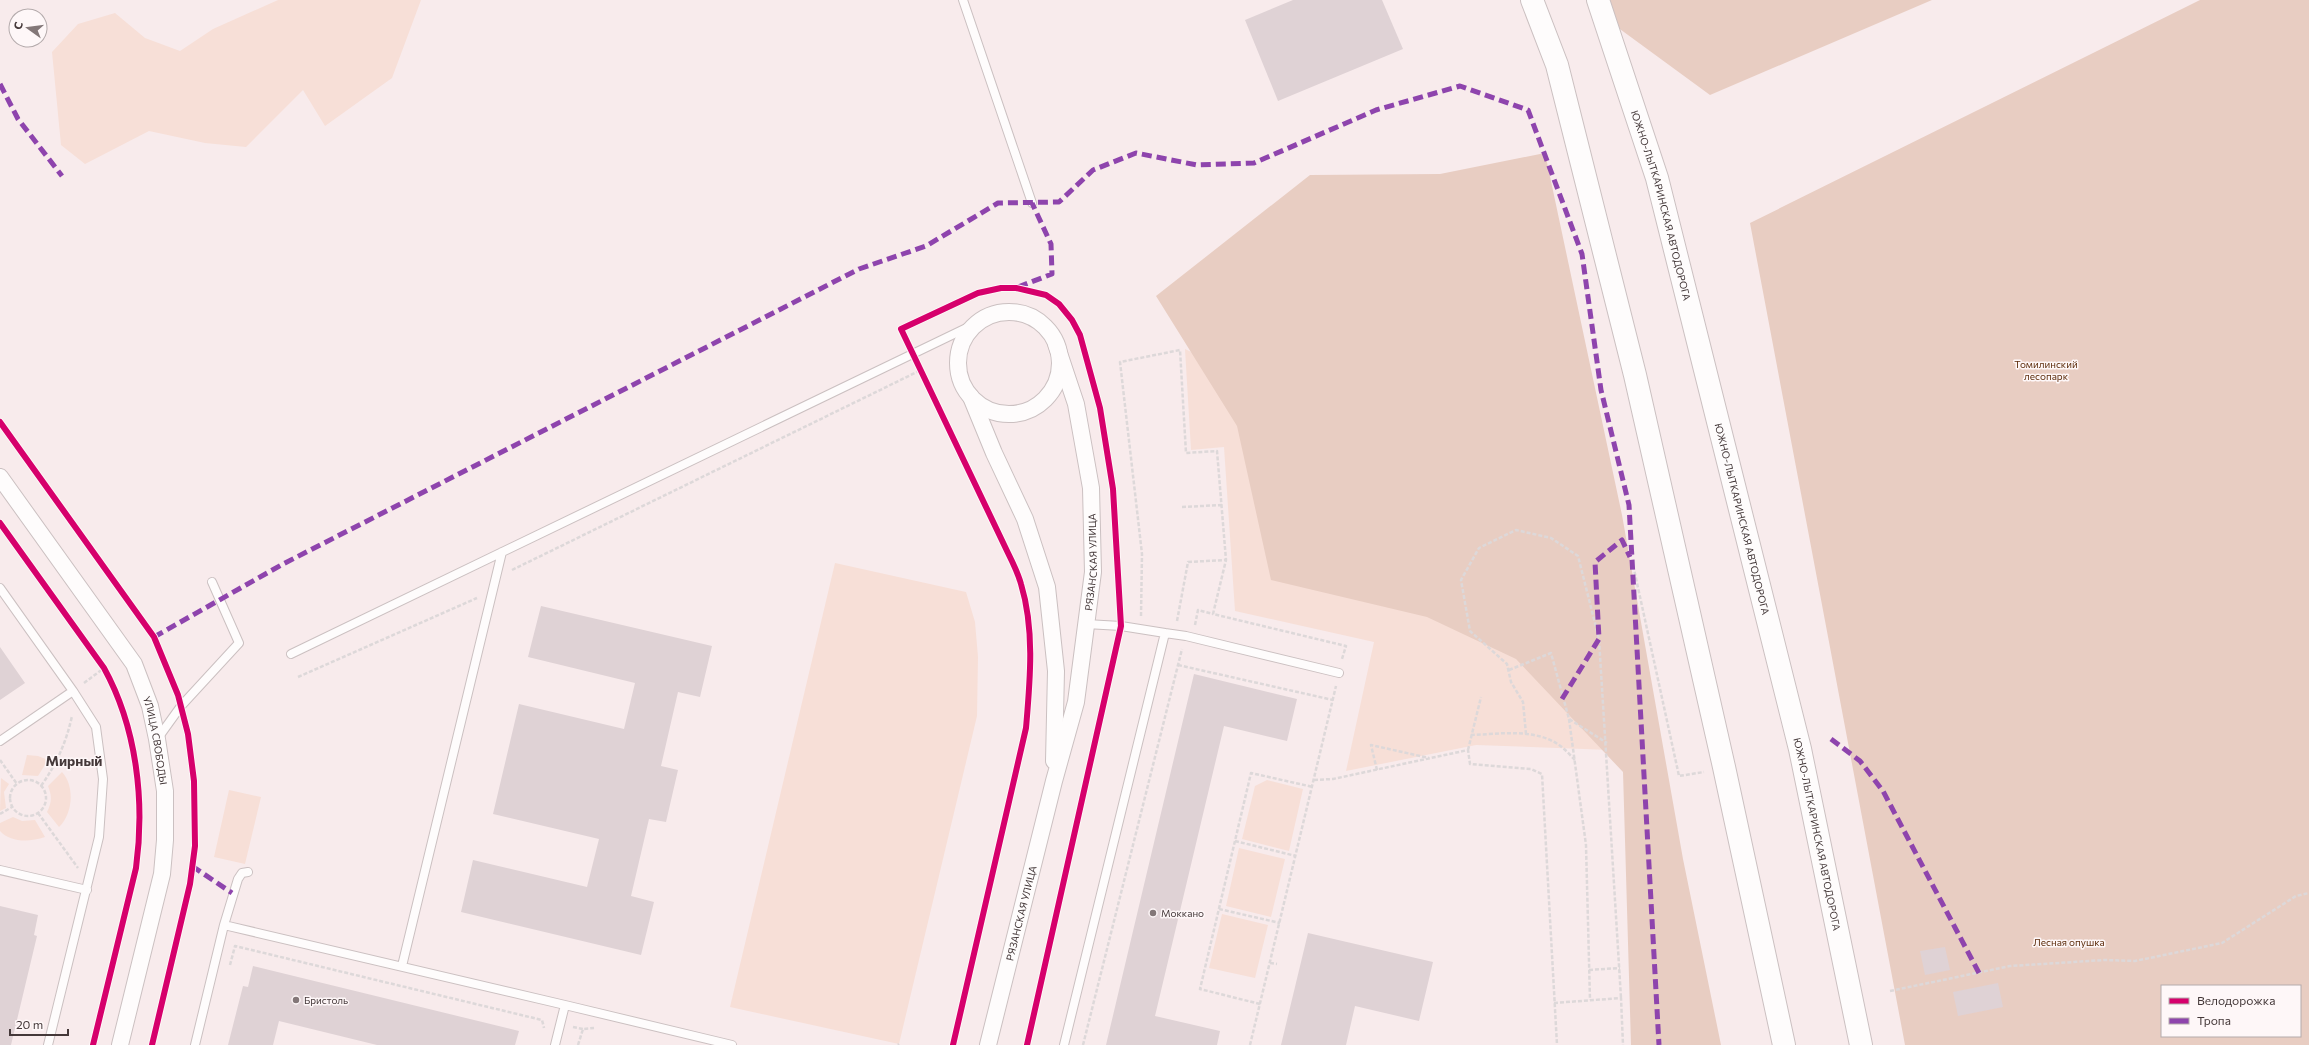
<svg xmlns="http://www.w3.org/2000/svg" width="2309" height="1045" font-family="Commissioner,sans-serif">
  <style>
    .green { fill: #f7dfd7 }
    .forest { fill: #e8cdc2; fill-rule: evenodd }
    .building { fill: #dfd2d5 }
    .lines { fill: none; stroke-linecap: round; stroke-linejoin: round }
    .service-casing { stroke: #cbc0c1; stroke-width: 10 }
    .minor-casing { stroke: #cbc0c1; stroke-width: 18 }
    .secondary-casing { stroke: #cbc0c1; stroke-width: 24 }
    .path { stroke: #ddd8d9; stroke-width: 2.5; stroke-dasharray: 4 2; stroke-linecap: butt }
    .service { stroke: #fefcfc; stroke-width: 8 }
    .minor { stroke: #fefcfc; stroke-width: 16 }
    .secondary { stroke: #fefcfc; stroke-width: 22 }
    .quiet { stroke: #8e44ad; stroke-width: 5; stroke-dasharray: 10 5; stroke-linecap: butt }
    .cycleway-casing { stroke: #fef7f8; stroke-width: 8 }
    .cycleway { stroke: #d6006c; stroke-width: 6 }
    .poi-dot { fill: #837778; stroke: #fef7f8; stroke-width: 1.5 }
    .labels { text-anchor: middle; stroke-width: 3; stroke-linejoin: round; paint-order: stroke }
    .street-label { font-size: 10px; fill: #443839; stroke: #fef7f8 }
    .park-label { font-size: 10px; fill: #5d2d0c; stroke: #fef7f8 }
    .poi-label { font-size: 10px; fill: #443839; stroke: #fef7f8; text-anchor: start }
    .district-label { font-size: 14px; font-weight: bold; fill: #443839; stroke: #fef7f8 }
  </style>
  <rect width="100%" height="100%" fill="#f8ebec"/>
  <path class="green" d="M278 0H421L392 78 325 126 303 90 246 147 205 143 149 131 85 164 61 145 52 52 78 24 115 13 145 38 180 51 213 29Z
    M1185 349 1603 550 1610 750 1476 745 1346 771 1374 642 1235 611 1224 447 1191 450Z
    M835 563 966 592 975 622 978 657 977 716 899 1044 730 1007Z
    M27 755 38 756 48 760 38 776 22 775Z
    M62 772C75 786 73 814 59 827L47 812C52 802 52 796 48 786Z
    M1 778 9 784 4 792 6 808 0 811Z
    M1267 780 1303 789 1289 851 1242 839 1255 786Z
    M229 790 261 797 245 864 214 857Z
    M13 817 22 821 35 820 45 837C30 842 11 843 0 831V823Z
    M1239 848 1285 859 1271 917 1226 906Z
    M1222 914 1268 925 1255 978 1209 968Z"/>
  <path class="forest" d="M1607 0H1932L1710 95 1613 24Z
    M2200 0H2309V1045H1905L1750 223ZM2162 986H2300V1036H2162Z
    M1545 153 1622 515 1683 859 1721 1045H1631L1623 772 1516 659 1427 617 1271 580 1237 426 1156 296 1310 175 1440 174Z"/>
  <path class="building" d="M1293 0H1382L1403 49 1278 101 1245 20Z
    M541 606 712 646 700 697 678 692 661 766 678 770 666 822 649 819 631 896 654 902 641 955 461 912 473 860 587 887 599 839 493 814 519 704 624 729 635 683 528 657Z
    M0 647 25 683 0 700Z
    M1194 674 1297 699 1287 741 1224 726 1155 1016 1220 1031 1217 1045H1106Z
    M0 906 38 915 34 935 37 936 11 1045H0Z
    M1308 933 1433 962 1419 1021 1355 1006 1346 1045H1281Z
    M1945 947 1950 970 1925 975 1920 951Z
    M253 966 519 1031 515 1045H377L279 1021 273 1045H228L243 986 248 987Z
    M1998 983 2003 1007 1958 1016 1953 992Z"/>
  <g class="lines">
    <g class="service-casing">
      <path id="service" d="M963 0 1032 203
        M0 588 73 691 0 741
        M1086 624 1121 626 1165 633
        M291 654 983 320
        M158 738 181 706 239 643 212 582
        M0 870 87 890
        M224 925 238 879 242 873 248 872
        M402 966 502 552
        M565 1005 732 1045
        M48 1045 99 837 103 779 96 727 73 691
        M195 1045 224 925 565 1005 555 1045
        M1064 1045 1165 633 1186 636 1339 673"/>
    </g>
    <g class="minor-casing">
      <g id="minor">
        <circle cx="1009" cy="363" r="51"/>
        <path d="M971 397 994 453 1025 519 1047 587 1056 671 1054 761"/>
        <path id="s1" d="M0 477 134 664 150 706 157 739 165 791V840L162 874 120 1045"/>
        <path id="s2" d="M988 1045 1054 781 1076 702 1093 572 1091 488 1076 404 1056 344"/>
      </g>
    </g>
    <g class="secondary-casing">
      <g id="secondary">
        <path d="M1532 0 1557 65 1635 375 1724 767 1784 1045"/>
        <path id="s3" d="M1598 0 1657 178 1800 749 1861 1045"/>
      </g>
    </g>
    <path class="path" d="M1182 507 1222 505
      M1632 560 1679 776 1704 772
      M512 570 921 370
      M1141 616 1142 554 1120 362 1180 350 1186 453 1217 451 1226 560
      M1177 621 1188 562 1226 560 1213 614 1346 646 1342 659
      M1195 625 1198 610 1213 614
      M1178 665 1333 700
      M1509 670 1551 653 1569 719 1607 743
      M298 677 477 598
      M84 683 104 668
      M1569 719 1586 845 1590 1000
      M1526 734 1523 702 1511 682 1507 664 1470 631 1461 580 1479 548 1516 530 1551 538 1578 556 1599 639 1621 998
      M1471 735C1499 734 1535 728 1559 745 1565 749 1570 755 1575 760
      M1468 750 1481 697
      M0 760 17 784
      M1377 770 1371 745 1429 758
      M1314 780 1333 779 1468 750 1470 764 1531 769 1542 774 1557 1045
      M10 798a18 18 0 1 1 36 0a18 18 0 1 1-36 0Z
      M41 786C57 763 66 743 72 716
      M38 813 78 868
      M0 814 12 807
      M1235 841 1296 856
      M1219 909 1280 923
      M1270 963 1277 964
      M230 965 235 946 542 1020 544 1028
      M1589 970 1620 968
      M1890 991 2010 966 2105 960 2135 961 2222 943 2296 896 2309 893
      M1554 1003 1621 998 1623 1045
      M1260 1004 1200 989 1251 773 1313 787
      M573 1027 583 1029
      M578 1045 583 1029 594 1028
      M898 1045 899 1044
      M1083 1045 1182 649
      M1250 1045 1336 686"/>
    <use href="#service" class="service"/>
    <use href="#minor" class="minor"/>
    <use href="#secondary" class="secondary"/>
    <path class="quiet" d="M0 84 18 119 62 176
      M1018 287 1052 274 1051 244 1032 203
      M154 637 283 564 859 269 926 246 998 203 1059 202 1093 170 1136 153 1197 165 1254 163 1376 110 1460 86 1528 110 1582 254 1601 390 1629 505 1659 1045
      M1562 699 1599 639 1595 562 1622 540 1630 557
      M1831 739 1860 761 1883 791 1979 973
      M192 866 232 893"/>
    <g class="cycleway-casing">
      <path id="cycleway" d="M0 422 154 637 178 695 188 734 194 781 195 846 190 884 152 1045
        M0 523 104 668C137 728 145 802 136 868L93 1045
        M953 1045 1026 728C1030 681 1035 630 1021 584 1018 573 1013 563 1008 553L901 329 978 293 1001 288H1016L1046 295 1059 304 1072 320 1080 335 1100 408 1113 489 1121 626 1027 1045"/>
    </g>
    <use href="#cycleway" class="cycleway"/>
  </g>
  <g class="poi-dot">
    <circle cx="1153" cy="913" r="4"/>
    <circle cx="296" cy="1000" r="4"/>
  </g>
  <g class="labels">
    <g class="street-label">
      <text dy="4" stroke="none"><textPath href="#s3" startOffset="215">ЮЖНО-ЛЫТКАРИНСКАЯ АВТОДОРОГА</textPath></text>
      <text dy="4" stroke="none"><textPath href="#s3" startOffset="539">ЮЖНО-ЛЫТКАРИНСКАЯ АВТОДОРОГА</textPath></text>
      <text dy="4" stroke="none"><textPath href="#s2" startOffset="495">РЯЗАНСКАЯ УЛИЦА</textPath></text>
      <text dy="4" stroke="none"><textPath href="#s1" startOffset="310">УЛИЦА СВОБОДЫ</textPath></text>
      <text dy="4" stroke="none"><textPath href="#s3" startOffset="863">ЮЖНО-ЛЫТКАРИНСКАЯ АВТОДОРОГА</textPath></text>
      <text dy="4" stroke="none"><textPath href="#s2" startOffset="136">РЯЗАНСКАЯ УЛИЦА</textPath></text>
    </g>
    <g class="park-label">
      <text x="2046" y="368">Томилинский<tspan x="2046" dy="12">лесопарк</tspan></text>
      <text x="2069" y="946">Лесная опушка</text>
    </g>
    <g class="poi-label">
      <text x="1161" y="917">Моккано</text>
      <text x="304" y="1004">Бристоль</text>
    </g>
    <g class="district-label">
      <text x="74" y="766">Мирный</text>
    </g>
  </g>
  <rect x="2161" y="985" width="140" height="52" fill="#fef7f8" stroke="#b4abac"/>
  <rect x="2169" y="998" width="20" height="6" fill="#d6006c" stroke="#b4abac"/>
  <text x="2197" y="1005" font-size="12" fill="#443839">Велодорожка</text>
  <rect x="2169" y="1018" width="20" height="6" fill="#8e44ad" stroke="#b4abac"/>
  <text x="2197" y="1025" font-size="12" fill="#443839">Тропа</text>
  <g transform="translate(28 28) rotate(284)"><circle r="19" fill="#fef7f8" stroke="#b4abac"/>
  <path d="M0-3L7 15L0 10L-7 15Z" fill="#837778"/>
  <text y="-6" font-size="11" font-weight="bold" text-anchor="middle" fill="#443839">С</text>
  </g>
  <path d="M10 1029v6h58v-6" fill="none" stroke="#443839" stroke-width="2"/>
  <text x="16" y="1029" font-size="12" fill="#443839" stroke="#fef7f8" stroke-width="3" paint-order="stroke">20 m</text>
</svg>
